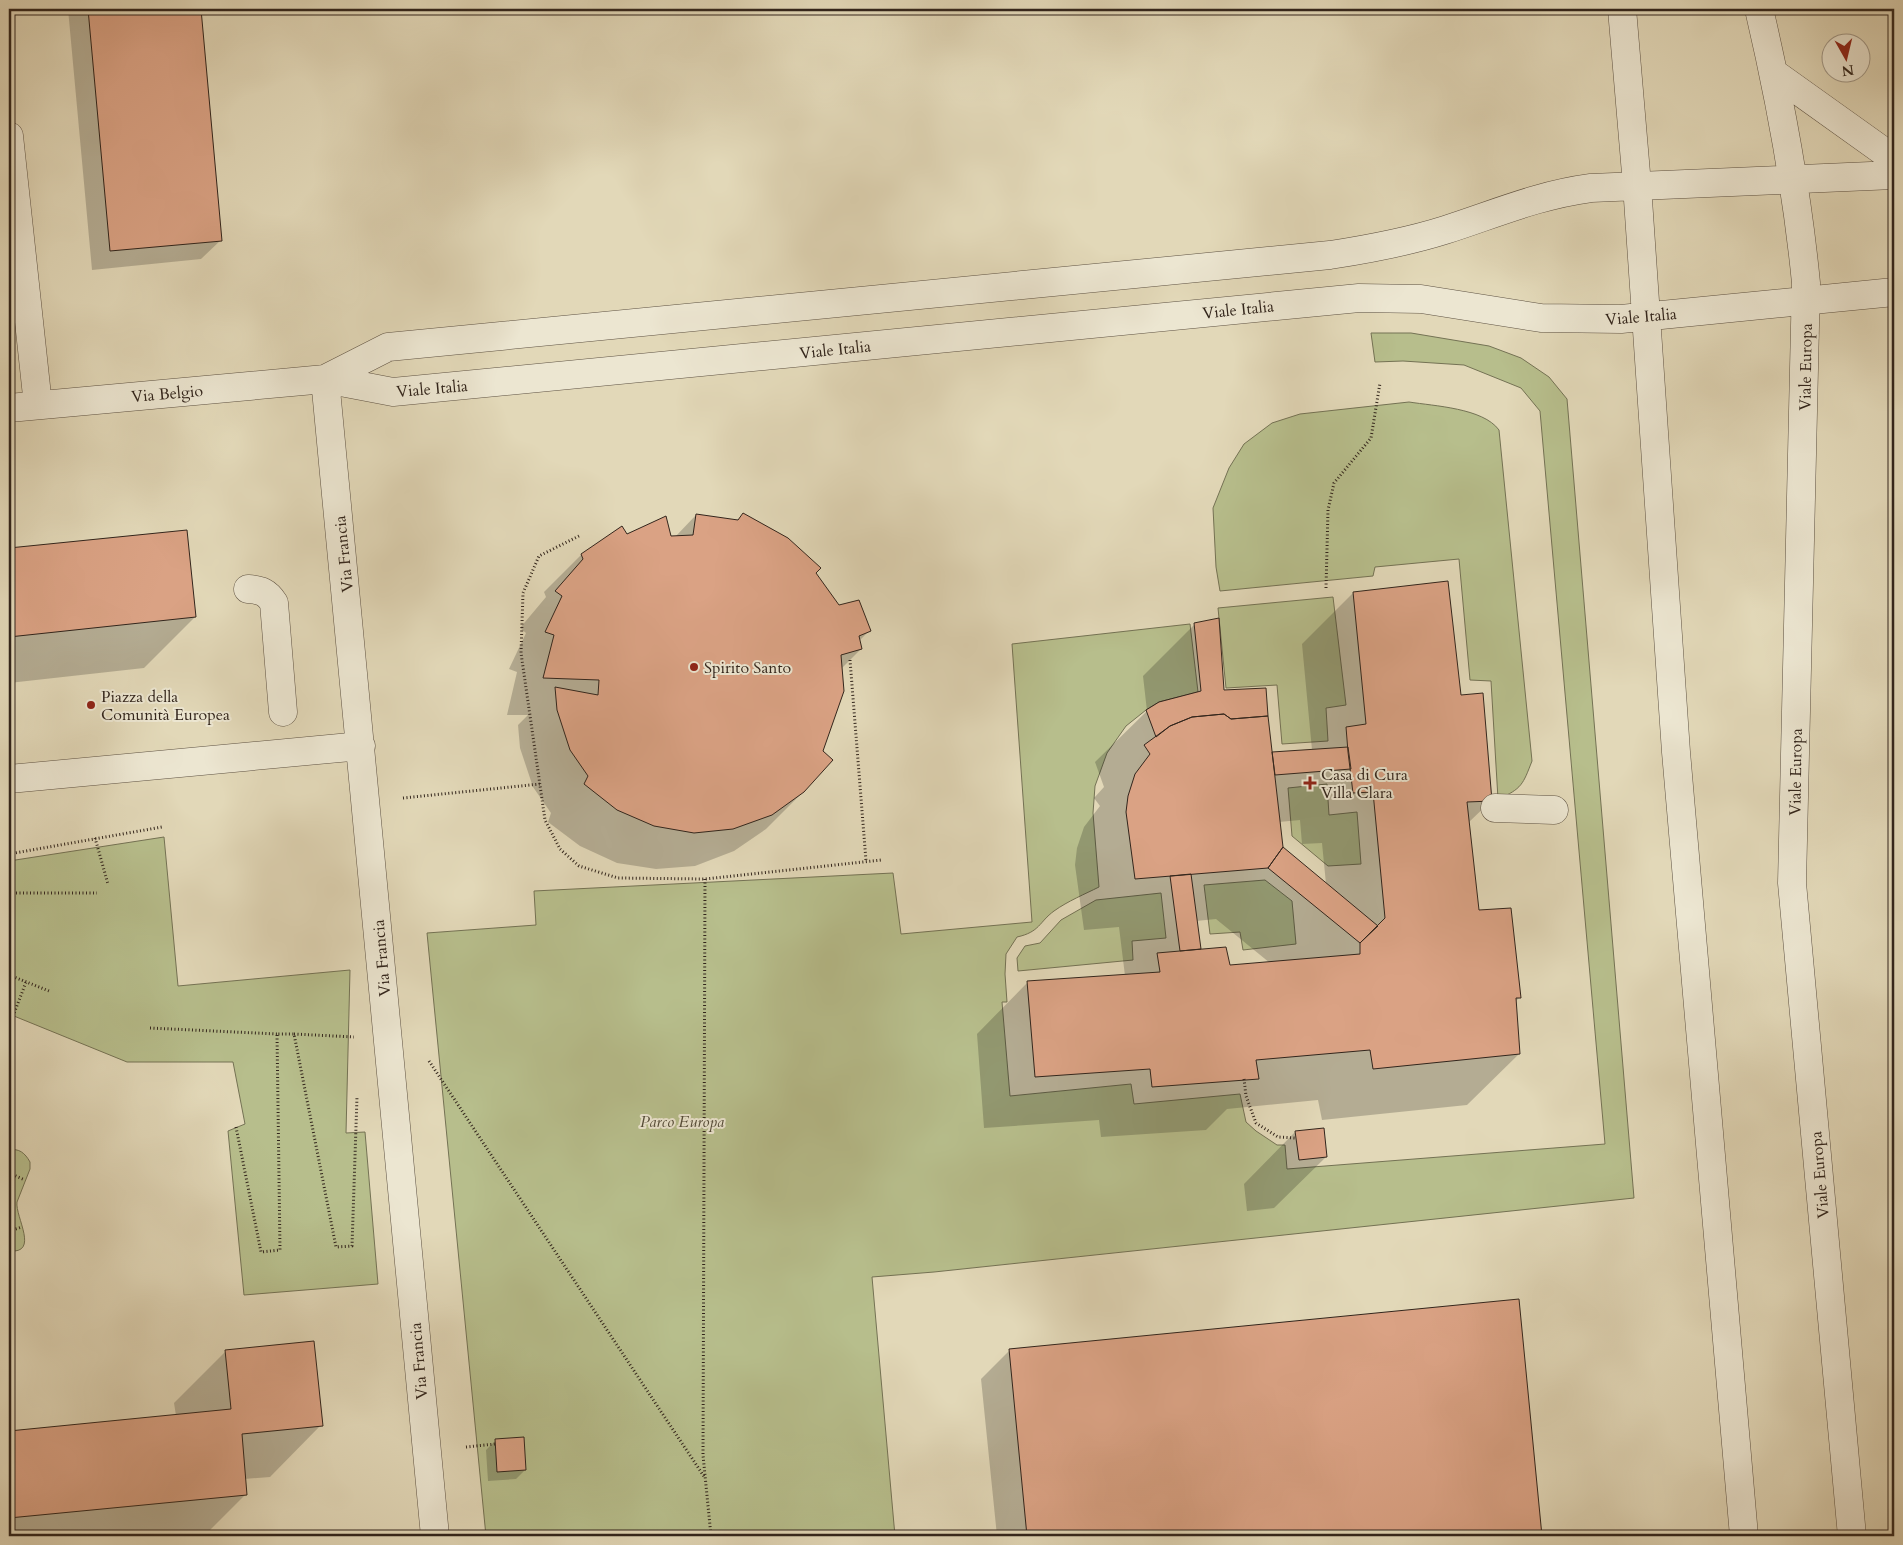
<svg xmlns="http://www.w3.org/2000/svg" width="1903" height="1545" font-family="Cardo,serif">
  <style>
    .green { fill: #b7be8c; stroke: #747254 }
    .shadow { fill: #0003; fill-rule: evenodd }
    .building { fill: #daa284; stroke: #32251c }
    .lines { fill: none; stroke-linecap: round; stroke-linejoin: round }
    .minor-casing { stroke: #5e5243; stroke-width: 29 }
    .path { stroke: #32251c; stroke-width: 3; stroke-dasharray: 1 2.5; stroke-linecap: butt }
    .minor { stroke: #ece6d1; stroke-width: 28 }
    .poi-dot { fill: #8f2418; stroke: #ece6d1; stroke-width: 2 }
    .labels { text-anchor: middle; stroke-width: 4; stroke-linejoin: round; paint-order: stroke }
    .street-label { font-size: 16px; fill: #32251c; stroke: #ece6d1 }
    .poi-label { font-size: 16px; fill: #32251c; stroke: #ece6d1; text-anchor: start }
    .park-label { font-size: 16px; font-style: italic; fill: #534b38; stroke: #ece6d1 }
  </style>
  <rect width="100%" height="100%" fill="#e2d8b8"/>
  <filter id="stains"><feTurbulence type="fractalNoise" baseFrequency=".004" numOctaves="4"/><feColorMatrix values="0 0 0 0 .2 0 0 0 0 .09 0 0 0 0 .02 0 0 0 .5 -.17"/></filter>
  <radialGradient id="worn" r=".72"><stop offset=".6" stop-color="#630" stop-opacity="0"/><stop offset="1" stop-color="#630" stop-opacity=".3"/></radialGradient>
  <path class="green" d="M1371 333H1411L1489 346 1521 358 1549 377 1567 399 1634 1198 934 1272 872 1277 895 1536H486L427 933 536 925 534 891 893 873 901 934 1032 922 1012 644 1190 624 1198 692 1159 702 1146 710 1126 726 1107 753 1095 786 1093 813 1099 887C1085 894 1068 901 1054 911 1039 922 1040 932 1017 937L1006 954 1005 974 1007 1002H1002L1010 1096 1131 1084 1134 1104 1240 1094 1246 1122 1256 1131 1277 1145H1285L1287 1169 1605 1144 1540 411 1521 388 1464 365 1403 361 1375 362Z
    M1409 402C1434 406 1483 408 1499 430L1532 761C1523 784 1522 789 1498 799L1491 681 1470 680 1459 559 1375 567 1373 576 1220 591 1216 567 1213 508 1229 468 1244 444 1272 423 1300 414Z
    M1333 597 1346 705 1326 708 1328 741 1282 744 1277 685 1226 688 1218 608Z
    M1327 784 1329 815 1357 812 1361 864 1328 866 1292 836 1288 788Z
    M164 837 178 986 350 970 346 1133 365 1132 378 1284 244 1295 228 1131 245 1124 233 1062H127L9 1014V861Z
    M1265 880 1292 901 1296 944 1243 950 1240 932 1210 934 1204 885Z
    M1161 893 1166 938 1132 941 1133 960 1018 971 1017 958 1025 946 1040 943 1061 920 1096 900Z
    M9 1150C19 1148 25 1153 30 1162V1169L17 1202C15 1217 40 1254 9 1251Z"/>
  <path class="shadow" d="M68 9H199L221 240 201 259 92 270Z
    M696 515 737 521 743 515 814 573 838 606 870 630 859 641 861 649 841 669 803 792 766 829 734 851 695 866 656 869 617 863 580 846 548 822 551 813 533 787 520 748 518 725 528 715H507L517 672 509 669 526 633 520 628 546 597 544 592 581 555 626 536 675 537Z
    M186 531 195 617 144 668 9 683V550Z
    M1353 593 1459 696 1491 801 1468 823 1478 911 1520 997 1515 1002 1519 1054 1467 1105 1322 1120 1318 1100 1227 1109 1206 1130 1101 1137 1099 1120 984 1128 977 1034 1028 982 1125 976 1119 927 1084 930 1075 865 1077 848 1084 827 1100 806 1094 798 1104 787 1095 762 1147 711 1143 676 1195 624 1223 691 1271 753 1312 750 1302 644ZM1300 820 1302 844 1322 843 1326 884 1282 847 1279 822ZM1216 919 1270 963 1229 966 1200 951 1196 921Z
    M1323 1130 1326 1157 1274 1208 1247 1211 1244 1184 1295 1132Z
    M1518 1301 1541 1536H997L981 1379 1010 1350Z
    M226 1351 321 1425 270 1477 244 1479 246 1494 204 1536H9V1432L176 1416 174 1403Z
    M495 1441 525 1470 516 1479 488 1481 486 1450Z"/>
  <path class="building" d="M88 9H201L222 241 110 251Z
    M743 513 788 538 821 568 816 573 839 605 859 600 871 631 859 636 862 649 841 655 844 691 823 751 833 760 804 792 772 815 733 829 694 833 654 826 617 810 584 784 588 776 570 750 557 710 555 687 598 695 599 680 543 678 554 635 545 632 562 596 555 591 583 559 581 554 622 526 627 534 666 516 671 536 693 535 696 514 738 520Z
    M187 530 196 617 9 637V548Z
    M1448 581 1461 695 1483 693 1492 801 1467 802 1479 910 1511 908 1521 998H1516L1520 1054 1373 1069 1370 1050 1256 1060 1259 1079 1152 1087 1150 1069 1035 1077 1027 981 1160 972 1157 953 1226 947 1230 965 1360 954V943L1385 918 1373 792 1353 793 1348 752 1346 727 1366 724 1353 592Z
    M1219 618 1224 690 1266 688 1268 716 1231 719 1224 714 1192 717 1170 726 1156 737 1146 710 1159 702 1201 691 1194 623Z
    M1224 714 1231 719 1268 716 1283 847 1268 868 1135 879 1126 812 1128 796 1135 774 1150 754 1144 745 1170 726 1192 717Z
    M1348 747 1351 769 1275 775 1272 752Z
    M1283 847 1378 926 1360 943 1268 868Z
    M1191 874 1201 949 1180 951 1170 876Z
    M1324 1128 1327 1157 1299 1160 1295 1131Z
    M1519 1299 1542 1536H1027L1009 1349Z
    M314 1341 323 1426 242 1434 247 1495 9 1518V1431L231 1409 225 1350Z
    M524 1437 526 1470 497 1472 495 1439Z"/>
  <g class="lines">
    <g class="minor-casing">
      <path id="minor" d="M1622 9 1637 185 1676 752 1744 1536
        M1759 9C1780 99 1797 190 1806 283L1792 883 1852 1536
        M1775 74 1894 159
        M9 136 38 405
        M325 379 388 347 1330 255C1369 249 1407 242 1445 230 1495 214 1538 195 1591 188L1894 175
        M325 379 435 1536
        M9 408 325 379 393 392 1359 298 1421 299 1541 318 1621 319 1894 292
        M248 589C261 590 267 592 274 603L283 712
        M9 779 361 746
        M1495 808 1554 810"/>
    </g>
    <path class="path" d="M579 536 539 556 523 593 521 653 545 820 560 849 579 866 618 878 705 879 881 860
      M1326 588 1328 510 1334 483 1371 438 1380 383
      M850 660 866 861
      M403 798 540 784
      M95 838 108 884
      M9 854 162 827
      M705 879 703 1455 711 1536
      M9 893H97
      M9 975 49 991
      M13 1016 26 982
      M150 1028 277 1034
      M294 1034 354 1037
      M429 1061 705 1478
      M1244 1079 1246 1096 1256 1123 1278 1137 1295 1138
      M236 1127 261 1252 280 1250 277 1034H294L336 1247 352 1246 357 1097
      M9 1173 25 1180
      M9 1231 22 1227
      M466 1447 495 1444"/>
    <use href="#minor" class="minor"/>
  </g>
  <g class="poi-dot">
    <circle cx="694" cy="667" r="5"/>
    <circle cx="91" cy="705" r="5"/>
    <path d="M1307.5 775.5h5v5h5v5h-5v5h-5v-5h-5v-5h5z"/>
  </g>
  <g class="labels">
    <g class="street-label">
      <text transform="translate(1238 309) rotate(-6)" y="6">Viale Italia</text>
      <text transform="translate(1641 316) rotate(-5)" y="6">Viale Italia</text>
      <text transform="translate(835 349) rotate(-6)" y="6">Viale Italia</text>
      <text transform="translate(1805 367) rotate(-89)" y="6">Viale Europa</text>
      <text transform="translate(432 388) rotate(-5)" y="6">Viale Italia</text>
      <text transform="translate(167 393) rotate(-5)" y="6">Via Belgio</text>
      <text transform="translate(343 554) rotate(-96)" y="6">Via Francia</text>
      <text transform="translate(1795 772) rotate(-89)" y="6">Viale Europa</text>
      <text transform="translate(381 958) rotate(-95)" y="6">Via Francia</text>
      <text transform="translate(1819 1175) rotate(-95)" y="6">Viale Europa</text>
      <text transform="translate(418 1361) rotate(-95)" y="6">Via Francia</text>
    </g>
    <g class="poi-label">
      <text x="704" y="673">Spirito Santo</text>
      <text x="101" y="702">Piazza della<tspan x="101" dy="18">Comunità Europea</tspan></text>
      <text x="1321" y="780">Casa di Cura<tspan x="1321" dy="18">Villa Clara</tspan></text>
    </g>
    <g class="park-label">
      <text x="682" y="1127">Parco Europa</text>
    </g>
  </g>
  <rect width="1903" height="1545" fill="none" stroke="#e2d8b8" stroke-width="30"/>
  <rect x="10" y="10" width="1883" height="1525" fill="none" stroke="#32251c" stroke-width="2.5"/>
  <rect x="15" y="15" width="1873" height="1515" fill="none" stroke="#32251c"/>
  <g transform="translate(1846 58) rotate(172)"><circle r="24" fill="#ece6d1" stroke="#a29989"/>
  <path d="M0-4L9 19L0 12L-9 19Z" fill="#8f2418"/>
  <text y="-8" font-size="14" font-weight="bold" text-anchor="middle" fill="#32251c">N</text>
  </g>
  <rect width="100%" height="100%" filter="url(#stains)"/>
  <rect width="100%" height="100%" fill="url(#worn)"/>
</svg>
